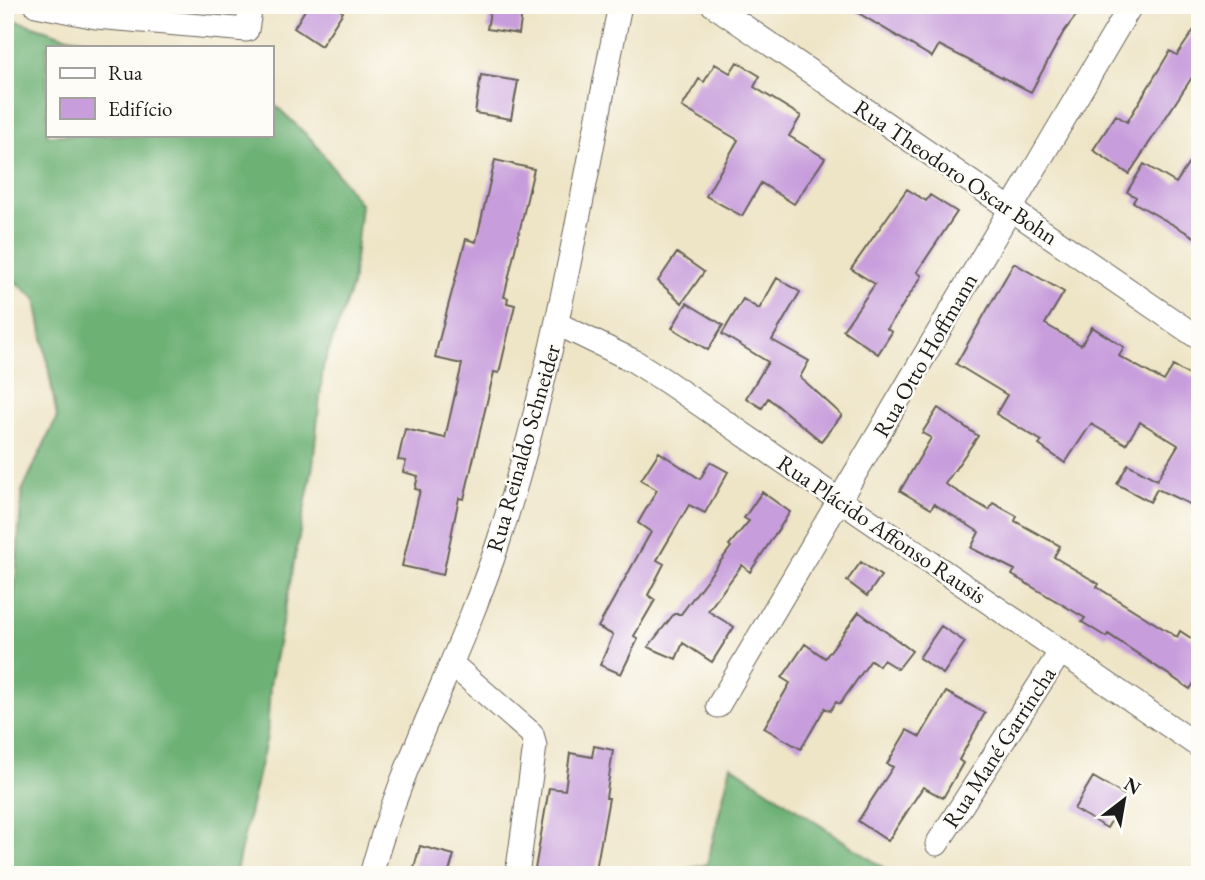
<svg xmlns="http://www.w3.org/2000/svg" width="1205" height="880" font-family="'EB Garamond',serif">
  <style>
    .forest { fill: #6db175; stroke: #446648; stroke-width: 2 }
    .building { fill: #c79ddc }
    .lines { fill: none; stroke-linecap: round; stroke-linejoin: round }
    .street-casing { stroke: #666258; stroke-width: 25 }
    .street { stroke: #fff; stroke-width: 23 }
    .labels { text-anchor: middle; stroke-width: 5; stroke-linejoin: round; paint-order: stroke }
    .street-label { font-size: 23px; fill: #1c1c1c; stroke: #fdfcf7 }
  </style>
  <rect width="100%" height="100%" fill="#fdfcf7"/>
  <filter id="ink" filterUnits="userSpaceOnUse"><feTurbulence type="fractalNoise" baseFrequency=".0143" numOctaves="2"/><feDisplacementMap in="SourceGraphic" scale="14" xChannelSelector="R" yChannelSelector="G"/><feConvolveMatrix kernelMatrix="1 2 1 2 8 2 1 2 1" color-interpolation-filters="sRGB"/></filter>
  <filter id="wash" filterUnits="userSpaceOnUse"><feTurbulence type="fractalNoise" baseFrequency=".00686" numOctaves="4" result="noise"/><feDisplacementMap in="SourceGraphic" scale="28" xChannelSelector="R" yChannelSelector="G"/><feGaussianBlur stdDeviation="1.57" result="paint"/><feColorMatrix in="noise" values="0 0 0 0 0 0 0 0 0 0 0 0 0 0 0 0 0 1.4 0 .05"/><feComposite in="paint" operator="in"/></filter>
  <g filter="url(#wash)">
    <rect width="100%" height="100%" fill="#eee4c6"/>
    <path class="forest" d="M5 17 67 37 127 47H47V135H271V101L313 141 361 205 352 286 323 367 313 465 270 685 267 736 235 875H5V636L13 614 22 491 57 417 36 299 5 273Z
      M731 765 894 875H667L707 864Z"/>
    <g id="blocks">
      <path class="building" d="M308 5H331L343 12 321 46 294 28Z
        M491 5H523L519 34 487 29Z
        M845 5H1084L1063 33 1031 92 939 45 932 57Z
        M1200 21V65L1129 174 1093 150 1116 115 1127 122 1170 51 1177 55Z
        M737 62 760 76 754 87 801 116 789 136 825 158 794 204 761 183 742 216 706 196 738 140 682 107 699 79 704 82 715 64 730 73Z
        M481 75 518 81 511 119 475 113Z
        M1200 146V240L1133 202 1136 197 1127 192 1144 164 1176 183Z
        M495 160 534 169 504 297 508 298 507 303 515 305 499 373 494 372 464 499 459 498 443 575 402 566 420 490 415 489 418 476 403 472 406 461 398 460 405 429 445 438 462 364 435 358 438 344 466 239 476 242Z
        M907 189 926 201 930 195 957 212 917 272 922 276 887 329 892 332 878 354 843 330 875 284 851 269Z
        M677 253 704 272 682 303 658 281Z
        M1014 263 1064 292 1045 324 1081 345 1092 327 1124 347 1119 356 1164 381 1173 366 1200 381V495L1194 506 1157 489 1150 502 1117 484 1128 464 1157 480 1178 445 1140 422 1126 444 1091 424 1065 463 1039 445 1042 441 996 414 1007 395 956 364Z
        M777 278 800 292 772 340 809 361 800 377 842 415 821 441 768 398 762 408 746 398 768 362 722 334 743 299 759 309Z
        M687 303 723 325 708 350 672 328Z
        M938 408 978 436 945 484 989 510 993 503 1017 516 1015 521 1060 546 1054 557 1099 584 1097 587 1177 637 1180 631 1200 644V674L1190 689 1108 634 1106 637 1082 622 1085 618 1012 575 1015 570 971 548 979 532 934 504 931 509 900 491 931 438 922 433Z
        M659 452 700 479 710 462 728 472 705 513 689 505 657 560 664 564 648 595 655 600 634 636 638 639 621 674 600 665 613 635 598 627 651 532 638 523 657 490 641 480Z
        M762 492 790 512 750 572 742 565 708 611 734 627 712 662 683 643 676 659 648 647 674 614H681L731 547 729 545 749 521 744 518Z
        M861 562 881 576 867 596 847 581Z
        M859 612 912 651 898 669 883 660 879 666 871 660 840 704 836 702 830 711 825 708 801 749 764 728 790 683 782 678 805 644 825 658Z
        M941 626 965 642 943 674 919 658Z
        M946 692 985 713 959 760 963 763 943 798 923 787 888 841 858 821 893 767 887 764 907 730 920 737Z
        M594 746 613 750 606 798H609L595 875H534L549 788 565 790 570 753 592 757Z
        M1093 777 1126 796 1107 828 1074 809Z
        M420 846 454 855 448 875H412Z"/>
    </g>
  </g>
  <g filter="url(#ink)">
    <use href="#blocks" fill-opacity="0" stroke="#666258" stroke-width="2"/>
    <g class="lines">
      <g class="street-casing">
        <path id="street" d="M36 5 96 17 247 30 251 5
          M713 5 1200 339
          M558 324 634 361 667 382 1200 747
          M453 665 532 734 535 746 517 875
          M718 706 1131 5
          M937 844 1061 651
          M371 875C401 761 461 656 498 543 555 368 583 186 620 5"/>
      </g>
      <use href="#street" class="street"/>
    </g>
  </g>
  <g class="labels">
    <g class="street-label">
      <text transform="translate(956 172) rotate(34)" y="8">Rua Theodoro Oscar Bohn</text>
      <text transform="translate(925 355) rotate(-60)" y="8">Rua Otto Hoffmann</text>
      <text transform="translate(523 448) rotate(-74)" y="8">Rua Reinaldo Schneider</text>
      <text transform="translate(882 529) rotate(34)" y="8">Rua Plácido Affonso Rausis</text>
      <text transform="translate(999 747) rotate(-57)" y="8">Rua Mané Garrincha</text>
    </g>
  </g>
  <rect width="1205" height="880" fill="none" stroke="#fdfcf7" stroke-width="28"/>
  <rect x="46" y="46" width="228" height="91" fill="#fdfcf7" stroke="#a3a29f" stroke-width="2"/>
  <rect x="60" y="68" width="35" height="10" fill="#ffffff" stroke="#a3a29f" stroke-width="2"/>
  <text x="108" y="80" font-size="21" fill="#1c1c1c">Rua</text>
  <rect x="60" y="98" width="35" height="21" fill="#c79ddc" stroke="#a3a29f" stroke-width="2"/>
  <text x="108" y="116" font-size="21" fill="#1c1c1c">Edifício</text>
  <g transform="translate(1124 800) rotate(31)" stroke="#fdfcf7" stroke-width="5" paint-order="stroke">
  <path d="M0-5L12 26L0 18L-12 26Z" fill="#1c1c1c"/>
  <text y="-10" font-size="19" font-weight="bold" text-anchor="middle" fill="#1c1c1c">N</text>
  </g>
</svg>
